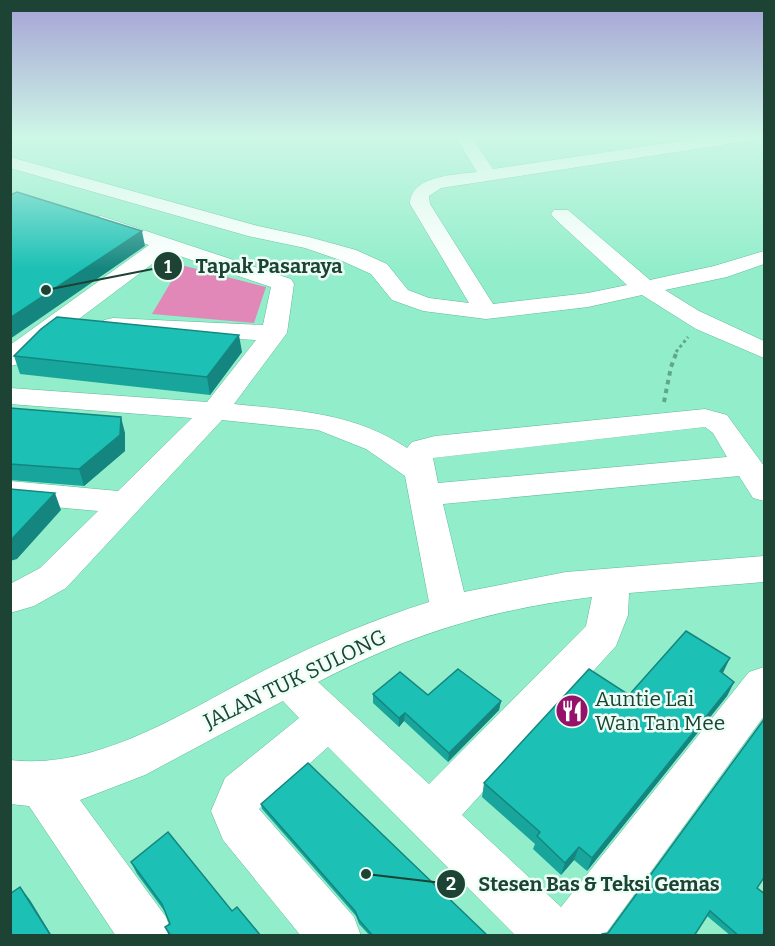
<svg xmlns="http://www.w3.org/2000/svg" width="775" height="946" font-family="Bitter,serif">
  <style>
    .water { fill: #e188b8 }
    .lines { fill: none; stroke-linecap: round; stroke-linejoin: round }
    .minor-casing { stroke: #5eba98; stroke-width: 1 }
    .path-far1 { stroke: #61a68b; stroke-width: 3; stroke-dasharray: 3 3; stroke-linecap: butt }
    .path { stroke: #61a68b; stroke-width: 4; stroke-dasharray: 4.5 4.5; stroke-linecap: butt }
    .minor { fill: #fff; fill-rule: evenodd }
    .wall { fill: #18a59c }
    .shaded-wall { fill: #14867f }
    .building { fill: #1cc0b5; stroke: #14867f; stroke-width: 1.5 }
    .labels { text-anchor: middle; stroke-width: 5; stroke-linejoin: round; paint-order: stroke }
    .near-street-label { font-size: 21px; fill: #1c4334; stroke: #edfef6 }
    .near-poi-label { font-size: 21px; fill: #1c4334; stroke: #edfef6; text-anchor: start }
    .leader { fill: none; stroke: #1c4334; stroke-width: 2 }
    .callout-dot { fill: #1c4334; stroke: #edfef6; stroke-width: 2 }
    .mark-label { font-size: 18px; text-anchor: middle; font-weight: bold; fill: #fff }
    .callout-label { font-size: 20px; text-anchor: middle; font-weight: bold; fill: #1c4334; stroke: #edfef6; stroke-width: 5; stroke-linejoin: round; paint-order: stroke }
  </style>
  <rect width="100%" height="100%" fill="#92eeca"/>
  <path class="water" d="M181 265 266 287 254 323 152 314Z"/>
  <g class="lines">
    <g class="minor-casing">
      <path id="minor" d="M455 136H471L493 169 714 136H756L748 141 441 188 429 196 430 204 493 304 588 293 627 285 554 218 551 214 554 210H568L650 280 714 266 764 251V264L727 277 665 290 699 311 764 341V358L696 329 642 295 588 307 486 319 423 311 392 300 371 274 340 260 305 248 248 236 10 168V157L258 226 309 237 356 250 387 264 408 290 429 298 469 303 410 204C411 175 455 175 477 172Z
        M101 216 291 279 294 284 287 333 234 404C298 411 352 412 407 448L412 442 435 436 705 409 727 415 764 466V501L753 498 739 476 443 504 464 592 566 572 764 556V582L629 593 628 615 616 646 462 815 561 907 749 672 764 667V716L604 936H516L328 747 259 809 354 917 361 936H301L223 840 211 811 225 778 299 718 283 701 145 775 80 800 166 917 173 936H116L29 806 10 804V760C101 771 193 706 273 666 323 641 375 619 429 602L405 476 366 449 318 430 222 420 66 588 34 606 10 613V584L40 568 98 511 10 503V481L118 491 192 418 10 404V388L207 402 256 340 113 332 104 330 101 325 104 320 113 318 263 325 271 287 168 252 19 364 10 366V345L149 245 94 226 91 222 94 218ZM705 427 713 433 727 457 438 483 433 458ZM592 597 586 626 429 784 318 682C411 634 488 610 592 597Z"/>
    </g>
    <path class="path-far1" d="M676 352 688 337"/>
    <path class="path" d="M664 402 671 367 677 351"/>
    <use href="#minor" class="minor"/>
  </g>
  <path class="wall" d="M242 352 210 395 20 374 14 356Z
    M10 408 125 433V451L84 486 10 480Z
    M723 673 734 682 727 696 587 871 574 860 561 875 533 849 535 844 482 797 484 783 629 695Z
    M373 694 428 695 501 701 499 710 448 762 404 721 399 727 373 703Z
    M261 804 488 936H370L359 924 356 916 262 809Z
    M131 862 232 911 261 936H169L165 927 170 924 165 912 137 874Z
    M757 888 762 936H731L707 916 608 933Z"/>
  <path class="shaded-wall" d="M142 231 145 246 10 339V318Z
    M239 335 242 352 210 395 207 377Z
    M121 417 125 433V451L84 486 79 469Z
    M55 493 61 510 17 559 10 561V541Z
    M730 658 723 673 720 671Z
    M734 682 727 696 587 871 592 858Z
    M501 701 499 710 448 762 449 753Z
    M405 713 404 721 399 727V718Z
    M579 847 574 860 561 875 565 863Z
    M20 887 30 900 52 936H51Z"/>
  <path class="building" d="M17 192 142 231 10 318V195Z
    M57 317 239 335 207 377 14 356 41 329Z
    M10 408 121 417 120 435 79 469 10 464Z
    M10 489 55 493 10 541Z
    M686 631 730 658 720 671 734 682 592 858 579 847 565 863 537 836 540 832 484 783 589 669 629 695Z
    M458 669 501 701 449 753 405 713 399 718 373 694 400 672 428 695Z
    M765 718V876L757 888 765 894V931L762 936H739L710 911 694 936H601L602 934 608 933Z
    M308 763 488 936H373L359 920 355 911 261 804Z
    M168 832 232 911 237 907 261 936H171L165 927 170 924 162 904 131 862Z
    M20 887 51 936H10V894Z"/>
  <linearGradient id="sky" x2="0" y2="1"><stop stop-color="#a5a2d5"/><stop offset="0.51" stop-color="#cef7e7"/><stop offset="1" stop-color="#cef7e7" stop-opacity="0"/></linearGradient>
  <rect width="775" height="269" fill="url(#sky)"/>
  <defs>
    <g id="restaurant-disc" transform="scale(1.725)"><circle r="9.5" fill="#961169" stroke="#edfef6"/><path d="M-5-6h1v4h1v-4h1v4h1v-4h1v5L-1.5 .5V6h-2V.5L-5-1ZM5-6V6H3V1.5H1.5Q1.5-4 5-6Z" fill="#fff"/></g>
  </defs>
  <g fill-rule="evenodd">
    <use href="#restaurant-disc" x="572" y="711"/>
  </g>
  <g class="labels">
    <g class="near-street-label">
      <text transform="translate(295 679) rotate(-26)" y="7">JALAN TUK SULONG</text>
    </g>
    <g class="near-poi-label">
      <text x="595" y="706">Auntie Lai<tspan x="595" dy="24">Wan Tan Mee</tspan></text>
    </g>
  </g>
  <path class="leader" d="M46 290L168 266M366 874L451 884"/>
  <g class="callout-dot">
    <circle cx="46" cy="290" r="6"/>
    <circle cx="366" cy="874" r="6"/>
    <circle cx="168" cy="266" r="15"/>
    <circle cx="451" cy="884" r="15"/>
  </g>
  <g class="mark-label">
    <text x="168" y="273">1</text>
    <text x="451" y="890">2</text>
  </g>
  <g class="callout-label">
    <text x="269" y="273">Tapak Pasaraya</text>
    <text x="599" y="891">Stesen Bas &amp; Teksi Gemas</text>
  </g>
  <rect width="775" height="946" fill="none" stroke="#1c4334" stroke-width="24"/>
</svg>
